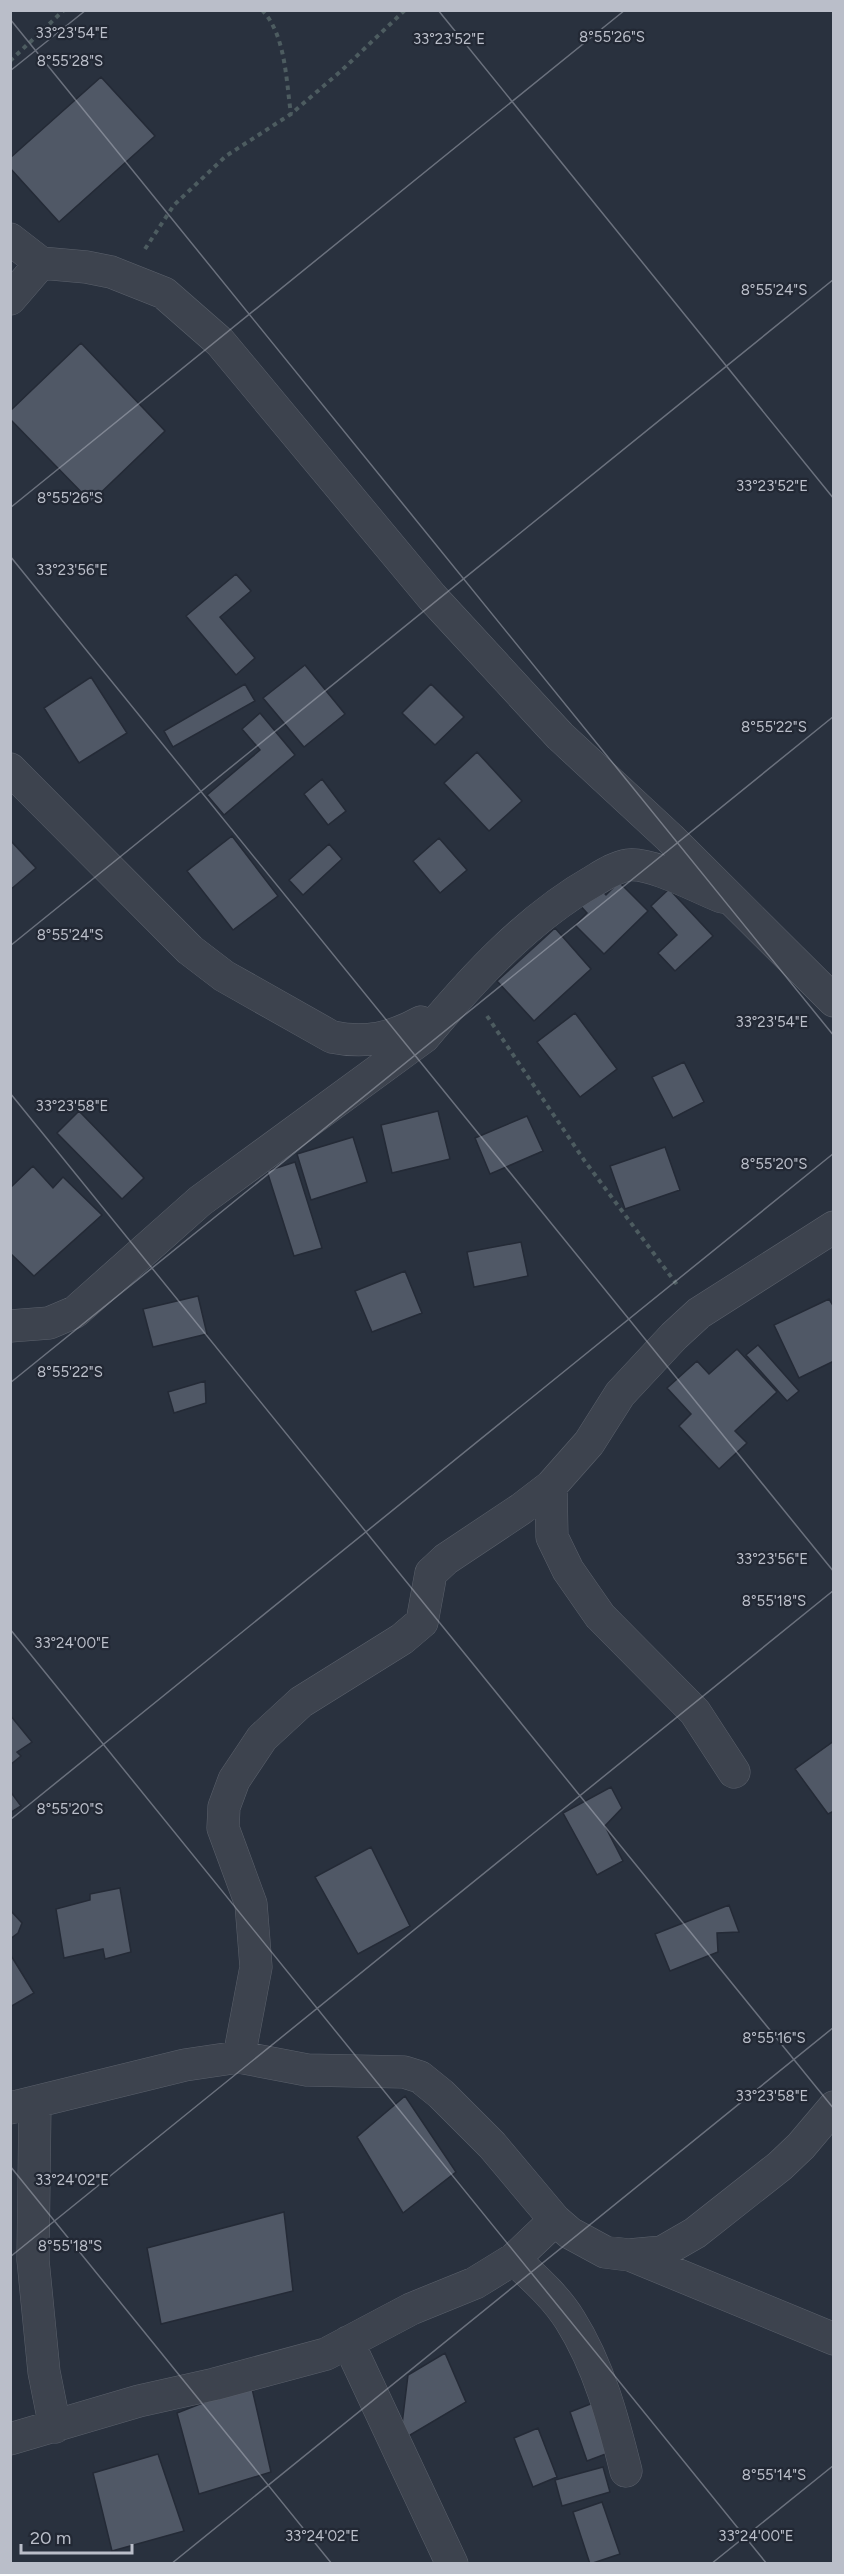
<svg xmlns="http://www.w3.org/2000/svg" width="844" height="2574" font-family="Figtree,sans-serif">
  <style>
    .building { fill: #505866; stroke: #242a36; stroke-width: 1.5 }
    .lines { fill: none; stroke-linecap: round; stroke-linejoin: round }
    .street-casing { stroke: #5b616c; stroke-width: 33 }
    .path { stroke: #4d5c60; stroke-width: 4; stroke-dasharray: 4.5 4.5; stroke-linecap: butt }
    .street { stroke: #3d434e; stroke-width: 32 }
    .ticks { fill: none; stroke: #babec9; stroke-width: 1.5; stroke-opacity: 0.45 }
    .ticks-label { font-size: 15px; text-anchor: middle; fill: #babec9; stroke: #222834; stroke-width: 4.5; stroke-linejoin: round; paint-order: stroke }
  </style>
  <rect width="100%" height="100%" fill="#29313e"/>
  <path class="building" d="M101 77 155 136 59 222 10 168V158Z
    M81 343 165 431 91 502 10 419V411Z
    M236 574 251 591 220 617 255 658 236 675 186 616Z
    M305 665 345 714 304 747 263 698Z
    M91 677 127 733 79 763 44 708Z
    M245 684 255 701 173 747 164 731Z
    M431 684 464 717 435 745 402 713Z
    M260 713 295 755 224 815 207 795 260 750 242 729Z
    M477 752 522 801 489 831 444 783Z
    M322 779 346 811 328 825 304 794Z
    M232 836 278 896 233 930 187 871Z
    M439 838 467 870 440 893 413 861Z
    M10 840 36 868 10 890Z
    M329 844 342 859 303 895 289 880Z
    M619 882 648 911 604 954 575 925 587 913 576 901 595 883 606 895Z
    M669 889 713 936 675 971 658 953 677 935 651 906Z
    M555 928 591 969 534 1021 497 981Z
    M575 1013 617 1069 580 1097 537 1042Z
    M684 1062 704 1102 673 1118 652 1077Z
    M79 1111 144 1178 122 1199 57 1133Z
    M438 1111 450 1159 392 1173 381 1125Z
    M527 1116 543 1151 490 1174 475 1138Z
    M353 1137 367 1182 311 1200 297 1154Z
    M665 1147 680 1190 625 1209 610 1166Z
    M295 1162 322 1248 294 1256 267 1171Z
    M33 1166 53 1188 63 1177 102 1215 34 1276 10 1253V1188Z
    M521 1242 528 1276 474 1287 467 1252Z
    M405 1271 422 1313 372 1332 355 1291Z
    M198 1296 207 1334 153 1347 143 1309Z
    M829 1299 834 1307V1361L799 1378 774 1325Z
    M758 1345 799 1391 787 1401 746 1355Z
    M737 1349 777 1392 735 1431 747 1443 719 1469 679 1426 691 1414 667 1388 697 1361 709 1374Z
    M205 1381 206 1403 174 1413 168 1392Z
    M10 1715 32 1742 17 1752 21 1756 10 1765Z
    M834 1741V1811L828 1814 795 1769Z
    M611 1787 622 1808 605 1826 623 1861 597 1875 563 1813Z
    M10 1791 21 1806 10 1813Z
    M371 1847 410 1926 358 1954 315 1877Z
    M120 1888 131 1952 105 1959 103 1949 64 1958 56 1909 90 1900V1894Z
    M729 1905 739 1932 717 1933 718 1952 670 1971 655 1934Z
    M10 1910 22 1923 18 1933 10 1939Z
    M10 1954 34 1993 10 2007Z
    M405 2096 456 2172 403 2213 357 2137Z
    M284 2212 293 2291 161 2324 147 2248Z
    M445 2353 466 2402 400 2441 408 2375Z
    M251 2384 271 2472 199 2494 177 2413Z
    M593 2403 611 2452 587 2461 570 2412Z
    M538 2428 557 2477 533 2487 514 2438Z
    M158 2454 184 2531 112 2551 93 2473Z
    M603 2467 610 2492 562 2506 555 2480Z
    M602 2502 620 2554 590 2564 573 2512Z"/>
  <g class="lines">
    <g class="street-casing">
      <path id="street" d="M10 239 41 263 86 267 111 272 164 293 220 342 432 597 560 736 670 838 834 1001
        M10 299 41 263
        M10 769 190 950 224 976 332 1037C366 1044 392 1038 421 1022
        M10 1326 49 1323 75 1312 200 1201 424 1037C473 978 528 918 595 880 605 874 616 867 628 865 651 862 699 888 722 897
        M551 1486 552 1537 568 1570 600 1616 695 1712 734 1772
        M239 2057 256 1967 251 1904 223 1828 224 1807 234 1780 262 1738 301 1702 402 1639 422 1622 431 1573 446 1559 521 1509 551 1486 589 1443 620 1394 674 1336 699 1313 834 1227
        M35 2103 33 2260 44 2372 55 2427
        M10 2108 185 2065 239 2057 307 2070 404 2072 420 2077 441 2094 492 2145 555 2220 570 2233 605 2252 629 2255 662 2252 695 2233 780 2166 801 2146 834 2107
        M630 2255 834 2339
        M514 2259C533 2277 556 2297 570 2320 599 2366 613 2419 626 2471
        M348 2342 452 2564
        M10 2439 139 2401 215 2384 326 2354 411 2309 475 2283 514 2259 555 2220"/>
    </g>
    <path class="path" d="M262 10C286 35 286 81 291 114
      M10 61 64 10
      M145 249 174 205 226 156 291 114 341 71 405 10
      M487 1016 584 1160 678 1286"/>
    <use href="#street" class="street"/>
  </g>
  <path class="ticks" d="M438 10 834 499M10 19 834 1036M10 71 86 10M10 508 625 10M10 556 834 1572M10 946 834 279M10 1093 834 2109M10 1383 834 716M10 1629 767 2564M10 1820 834 1153M10 2166 332 2564M10 2257 834 1590M171 2564 834 2027M711 2564 834 2465"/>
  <g class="ticks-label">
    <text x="72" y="38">33°23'54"E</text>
    <text x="612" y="42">8°55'26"S</text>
    <text x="449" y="44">33°23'52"E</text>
    <text x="70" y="66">8°55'28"S</text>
    <text x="774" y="295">8°55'24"S</text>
    <text x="772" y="491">33°23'52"E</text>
    <text x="70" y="503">8°55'26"S</text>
    <text x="72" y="575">33°23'56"E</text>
    <text x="774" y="732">8°55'22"S</text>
    <text x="70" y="940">8°55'24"S</text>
    <text x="772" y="1027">33°23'54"E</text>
    <text x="72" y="1111">33°23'58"E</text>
    <text x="774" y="1169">8°55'20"S</text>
    <text x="70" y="1377">8°55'22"S</text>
    <text x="772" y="1564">33°23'56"E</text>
    <text x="774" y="1606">8°55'18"S</text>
    <text x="72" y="1648">33°24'00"E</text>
    <text x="70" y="1814">8°55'20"S</text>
    <text x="774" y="2043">8°55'16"S</text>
    <text x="772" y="2101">33°23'58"E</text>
    <text x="72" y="2185">33°24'02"E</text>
    <text x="70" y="2251">8°55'18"S</text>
    <text x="774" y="2480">8°55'14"S</text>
    <text x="322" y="2541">33°24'02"E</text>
    <text x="756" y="2541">33°24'00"E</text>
  </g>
  <rect width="844" height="2574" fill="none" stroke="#babec9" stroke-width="24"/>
  <path d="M21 2544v9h111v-9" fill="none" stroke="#babec9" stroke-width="3"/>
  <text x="30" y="2544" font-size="18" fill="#babec9" stroke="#222834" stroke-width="4.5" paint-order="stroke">20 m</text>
</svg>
